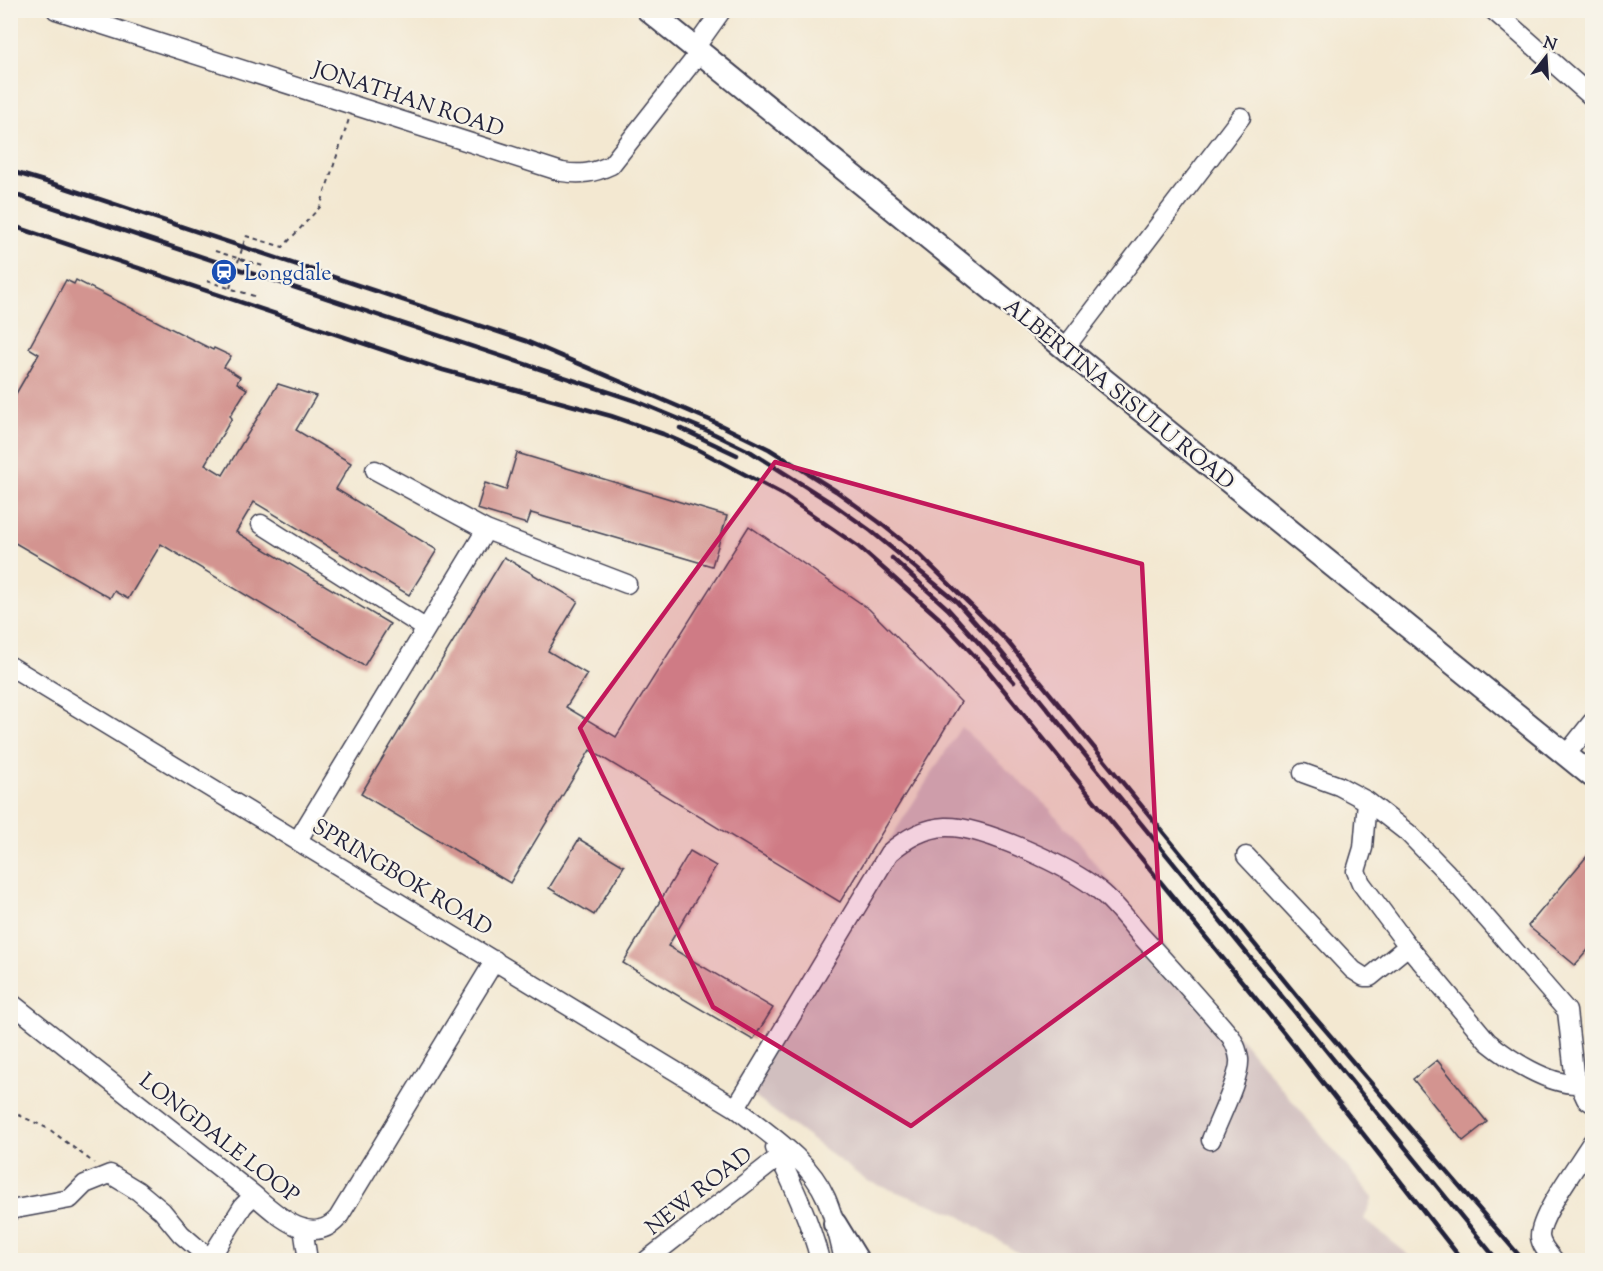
<svg xmlns="http://www.w3.org/2000/svg" width="1603" height="1271" font-family="'Sorts Mill Goudy',serif">
  <style>
    .industrial { fill: #d1bfbf }
    .building { fill: #d39490 }
    .lines { fill: none; stroke-linecap: round; stroke-linejoin: round }
    .minor-casing { stroke: #414052; stroke-width: 21 }
    .major-casing { stroke: #414052; stroke-width: 26 }
    .path { stroke: #414052; stroke-width: 2; stroke-dasharray: 4.5 4.5; stroke-linecap: butt }
    .minor { stroke: #fff; stroke-width: 18 }
    .major { stroke: #fff; stroke-width: 22 }
    .rail { stroke: #22223b; stroke-width: 4.5 }
    .path-bridge { stroke: #414052; stroke-width: 2; stroke-dasharray: 4.5 4.5; stroke-linecap: butt }
    .marked { fill: #c2185b; fill-opacity: 0.2; stroke: #c2185b; stroke-width: 4.5; stroke-linejoin: round }
    .labels { text-anchor: middle; stroke-width: 4.5; stroke-linejoin: round; paint-order: stroke }
    .street-label { font-size: 22px; fill: #22223b; stroke: #f7f3e8 }
    .transit-label { font-size: 22px; fill: #164399; stroke: #f7f3e8; text-anchor: start }
  </style>
  <rect width="100%" height="100%" fill="#f7f3e8"/>
  <filter id="ink" filterUnits="userSpaceOnUse"><feTurbulence type="fractalNoise" baseFrequency=".0167" numOctaves="2"/><feDisplacementMap in="SourceGraphic" scale="12" xChannelSelector="R" yChannelSelector="G"/><feConvolveMatrix kernelMatrix="1 2 1 2 8 2 1 2 1" color-interpolation-filters="sRGB"/></filter>
  <filter id="wash" filterUnits="userSpaceOnUse"><feTurbulence type="fractalNoise" baseFrequency=".008" numOctaves="4" result="noise"/><feDisplacementMap in="SourceGraphic" scale="24" xChannelSelector="R" yChannelSelector="G"/><feGaussianBlur stdDeviation="1.35" result="paint"/><feColorMatrix in="noise" values="0 0 0 0 0 0 0 0 0 0 0 0 0 0 0 0 0 1.4 0 .05"/><feComposite in="paint" operator="in"/></filter>
  <g filter="url(#wash)">
    <rect width="100%" height="100%" fill="#f3e8d1"/>
    <path class="industrial" d="M961 727 1050 809 1373 1198 1364 1219 1415 1260H1029L957 1214 867 1181 736 1083Z"/>
    <g id="blocks">
      <path class="building" d="M66 280 74 284 76 280 213 350 214 348 231 356 224 367 240 377 237 383 247 389 230 416 232 418 205 464 223 475 278 384 316 396 296 430 351 463 336 489 437 550 409 595 254 502 236 532 390 624 364 666 161 544 128 599 114 591 110 598 10 540V404L39 354 29 348Z
        M517 453 727 516 712 566 531 513 527 524 477 509 485 483 506 490Z
        M749 526 869 609 961 702 840 902 590 750 510 883 361 794 504 557 578 601 548 651 587 674 566 707 616 737Z
        M579 839 624 866 594 915 549 888Z
        M1593 849V944L1575 965 1528 926Z
        M690 851 716 866 668 946 773 1008 753 1040 623 963Z
        M1437 1060 1487 1122 1463 1141 1413 1079Z"/>
    </g>
  </g>
  <g filter="url(#ink)">
    <use href="#blocks" fill-opacity="0" stroke="#414052" stroke-width="1.5"/>
    <g class="lines">
      <g class="minor-casing">
        <path id="minor" d="M56 10 562 172C581 175 594 173 611 165L700 52
          M1493 10 1592 97
          M695 48 722 10
          M1065 348 1241 117
          M375 470 486 530 627 584
          M261 524 425 628
          M10 666 736 1108C768 1134 809 1159 826 1198 835 1218 839 1240 844 1260
          M1566 755 1592 722
          M1303 773 1339 786 1367 801 1408 833 1445 871 1490 922 1567 1011 1574 1073 1586 1099 1592 1103
          M1367 801 1363 848 1356 871 1361 883 1408 946 1488 1042C1510 1060 1549 1085 1578 1084
          M298 840 486 530
          M1246 856 1353 970 1364 977H1370L1408 946
          M10 1002 254 1195C276 1214 311 1248 338 1218L495 960
          M736 1108 889 853C905 839 923 828 946 827 983 826 1070 867 1100 891 1116 904 1129 922 1143 938 1173 970 1202 1003 1231 1037 1235 1044 1238 1050 1239 1059 1241 1076 1218 1121 1211 1140
          M775 1148C793 1185 810 1221 820 1260
          M10 1210 70 1199 85 1184 110 1174 138 1191 162 1211 181 1234 210 1259
          M303 1228 308 1260
          M209 1260 243 1206 254 1195
          M647 1260 779 1157
          M1554 1260C1548 1253 1541 1246 1540 1237 1539 1216 1580 1162 1592 1142"/>
      </g>
      <g class="major-casing">
        <path id="major" d="M648 10 1592 776
          M835 1224 857 1260"/>
      </g>
      <path class="path" d="M246 236 283 247 320 207 349 119
        M215 251 266 267
        M207 281 254 296
        M10 1111 49 1129 94 1163"/>
      <use href="#minor" class="minor"/>
      <use href="#major" class="major"/>
      <path class="rail" d="M10 171 60 186 526 341 712 421 769 449 836 491 879 522 920 555 1007 641 1310 1012 1523 1260
        M10 193 636 401 708 431 751 452 833 504 871 531 957 602 997 647 1497 1260
        M10 225 443 370 611 416 663 434 697 449 782 494 859 547 939 618 985 667 1284 1033 1462 1260
        M680 428 737 455
        M892 558 948 609 1014 682"/>
      <path class="path-bridge" d="M230 288 246 236"/>
    </g>
  </g>
  <path class="marked" d="M775 462 1142 564 1161 942 911 1126 713 1007 580 728Z"/>
  <defs>
    <g id="station-disc" transform="scale(1.35)"><circle r="9.5" fill="#1a4fb4" stroke="#f7f3e8"/><path d="M-3-6H3Q5-6 5-4V2Q5 4 3 4L4.5 6H3L1.5 4h-3L-3 6H-4.5L-3 4Q-5 4-5 2V-4Q-5-6-3-6ZM-3.5-4v3h7v-3ZM-3.5 1v1.5H-2V1ZM2 1v1.5H3.5V1Z" fill="#fff"/></g>
  </defs>
  <g fill-rule="evenodd">
    <use href="#station-disc" x="224" y="272"/>
  </g>
  <g class="labels">
    <g class="street-label">
      <text transform="translate(409 98) rotate(18)" y="8">JONATHAN ROAD</text>
      <text transform="translate(1120 393) rotate(39)" y="8">ALBERTINA SISULU ROAD</text>
      <text transform="translate(403 876) rotate(31)" y="8">SPRINGBOK ROAD</text>
      <text transform="translate(220 1137) rotate(38)" y="8">LONGDALE LOOP</text>
      <text transform="translate(698 1190) rotate(-38)" y="8">NEW ROAD</text>
    </g>
    <g class="transit-label">
      <text x="244" y="280">Longdale</text>
    </g>
  </g>
  <rect width="1603" height="1271" fill="none" stroke="#f7f3e8" stroke-width="36"/>
  <g transform="translate(1546 57) rotate(17)" stroke="#f7f3e8" stroke-width="4.5" paint-order="stroke">
  <path d="M0-4.5L10 22L0 15L-10 22Z" fill="#22223b"/>
  <text y="-9" font-size="16" font-weight="bold" text-anchor="middle" fill="#22223b">N</text>
  </g>
</svg>
